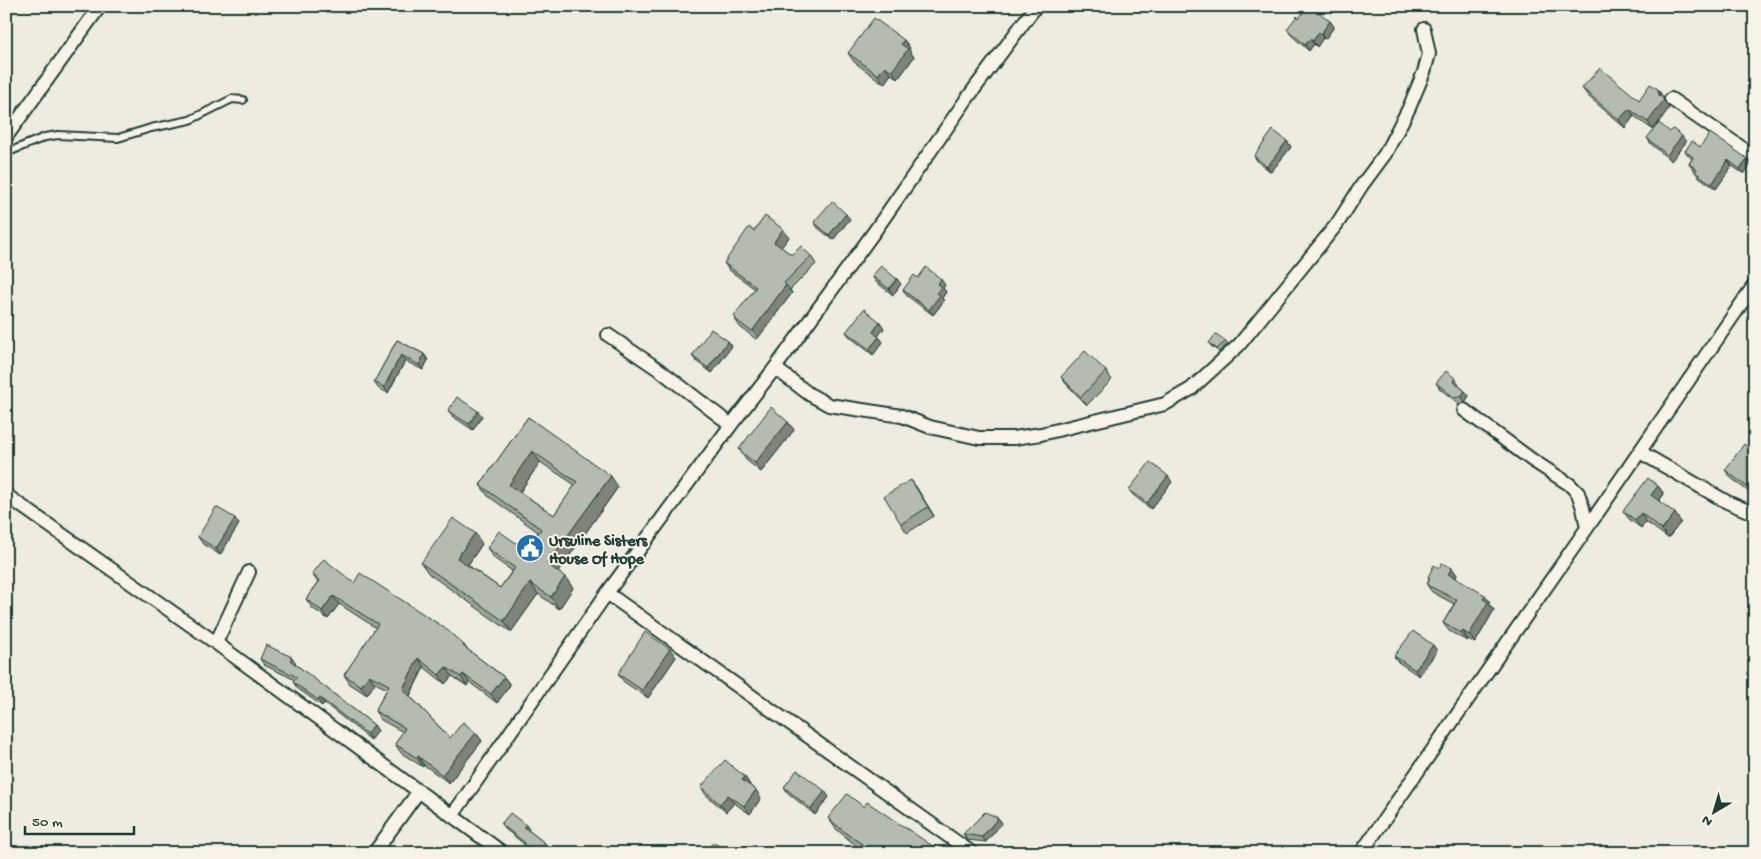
<svg xmlns="http://www.w3.org/2000/svg" width="1761" height="859" font-family="'Gochi Hand',sans-serif">
  <style>
    .lines { fill: none; stroke-linecap: round; stroke-linejoin: round }
    .lane-casing { stroke: #1f3d34; stroke-width: 10 }
    .street-casing { stroke: #1f3d34; stroke-width: 16 }
    .lane { stroke: #f7f3e8; stroke-width: 6 }
    .street { stroke: #f7f3e8; stroke-width: 12 }
    .wall { fill: #9ca197; stroke: #1f3d34; fill-rule: evenodd }
    .shaded-wall { fill: #7f837b; stroke: #1f3d34 }
    .building { fill: #b5bbb0; stroke: #1f3d34; fill-rule: evenodd }
    .labels { text-anchor: middle; stroke-width: 4; stroke-linejoin: round; paint-order: stroke }
    .poi-label { font-size: 16px; font-weight: bold; fill: #1f3d34; stroke: #f7f3e8; text-anchor: start }
  </style>
  <rect width="100%" height="100%" fill="#eeece1"/>
  <filter id="ink" filterUnits="userSpaceOnUse"><feTurbulence type="fractalNoise" baseFrequency=".02" numOctaves="2"/><feDisplacementMap in="SourceGraphic" scale="10" xChannelSelector="R" yChannelSelector="G"/><feConvolveMatrix kernelMatrix="1 2 1 2 8 2 1 2 1" color-interpolation-filters="sRGB"/></filter>
  <g filter="url(#ink)">
    <g class="lines">
      <g class="lane-casing">
        <path id="lane" d="M6 153 45 137 58 135 118 138 151 128 190 120 232 99 243 100"/>
      </g>
      <g class="street-casing">
        <path id="street" d="M1671 99 1755 157
          M6 137 100 6
          M608 335 661 371 731 425
          M775 368 809 394 829 405 902 416 930 427 979 438H1014L1041 434 1165 404 1191 389 1239 345 1337 224 1362 185 1385 154 1409 108 1424 72 1429 54 1424 29
          M1464 410 1532 460 1569 484 1578 493 1583 508 1587 528
          M1640 452 1727 502 1755 514
          M6 495 216 643 503 853
          M607 593 972 853
          M216 643 249 572
          M452 816 607 593 731 425 775 368 874 232 966 100 1036 6
          M374 853 419 791
          M1361 853 1587 528 1755 284"/>
      </g>
      <use href="#lane" class="lane"/>
      <use href="#street" class="street"/>
    </g>
    <path class="wall" d="M1299 18 1330 21 1334 27 1325 39 1323 38 1317 47 1314 44 1309 51 1291 35 1287 29Z
      M904 40 910 48 909 50 914 57 898 79 891 74 884 84 854 62 848 53Z
      M1582 88 1639 100 1658 89 1669 108 1653 130 1634 116 1625 128 1588 96Z
      M1670 132 1686 142 1671 161 1651 144 1647 138Z
      M1287 141 1291 147 1271 172 1258 162 1254 156Z
      M1700 147 1748 159 1751 164 1744 174 1732 166 1716 189 1699 177 1695 172V171L1693 169 1689 164 1692 159 1689 156 1685 151Z
      M850 219 833 240 818 228 814 222Z
      M754 231 789 237 781 247 792 255 811 256 816 264 790 290 792 293 758 338 756 339 740 327 735 319 736 318 734 316 755 289 729 270 724 263Z
      M872 276 901 284 893 295 876 282Z
      M918 278 945 285 943 288 946 292 942 298 944 301 933 315 907 296 903 290Z
      M884 328 878 336 883 342 873 355 850 337 846 332Z
      M397 340 424 354 428 360 423 370 405 361 388 393 378 388 374 382Z
      M728 341 732 346 712 373 696 361 692 356Z
      M1226 341 1228 344 1219 352 1211 346 1209 343Z
      M1106 371 1112 380 1087 405 1067 385 1061 377Z
      M1436 383 1459 384 1458 385 1465 391 1469 396 1465 402 1459 404 1440 389Z
      M448 411 482 416 473 430 452 416Z
      M528 417 618 487 558 572 565 577 573 588 559 609 538 594 511 632 429 574 421 563 482 544 468 565 500 588 512 571 495 559 487 548 526 550 538 532 488 496 480 485ZM540 462 575 485 554 515 520 492Z
      M788 422 794 430 761 472 746 460 739 449Z
      M1755 452V497L1731 478 1725 470Z
      M911 480 934 516 907 533 901 524Z
      M1172 482 1151 509 1133 495 1129 490Z
      M1658 486 1664 494 1659 501 1681 522 1668 538 1646 522 1641 528 1629 519 1623 511Z
      M239 524 220 555 202 543 198 537Z
      M1439 568H1452L1457 575 1456 578 1490 602 1489 604 1494 610 1475 643 1468 639 1467 641 1449 631 1443 623 1454 604 1432 592 1427 585 1429 579 1428 577Z
      M312 574 354 583 464 645 467 649 504 677 510 685 497 703 469 682 467 686 452 676 445 684 424 667 410 696 450 738 476 733 482 741 449 783 424 765 423 767 401 753 395 744 403 732 381 720 375 711 387 689 375 683 367 695 350 684 344 675 376 628 339 604 328 619 312 608 306 599 318 583Z
      M1433 645 1437 651 1419 676 1398 662 1394 656Z
      M676 657 648 698 624 682 618 674Z
      M260 659 296 663 295 664 374 725 378 731 371 740 324 703 322 706 297 688 293 682 295 680 264 665Z
      M745 777 750 785V786L761 798 750 814 734 803 726 812 706 795 701 787Z
      M784 787 829 797 815 815 788 793Z
      M864 807 943 853H858L857 852 860 848 854 844 836 829 828 818Z
      M998 818 1002 823 986 842 967 840 963 834Z
      M501 824 529 829 528 830 546 844 549 849 546 853H532L527 849 524 844 505 829Z"/>
    <path class="shaded-wall" d="M1330 21 1334 27 1325 39 1321 34Z
      M1319 32 1323 38 1317 47 1313 41Z
      M1310 39 1314 44 1309 51 1305 45Z
      M904 40 910 48 909 50 914 57 898 79 892 71 901 44Z
      M885 66 891 74 884 84 878 75Z
      M1658 89 1663 97 1664 100 1669 108 1653 130 1648 122 1659 95Z
      M1629 109 1634 116 1625 128 1619 120Z
      M1682 136 1686 142 1671 161 1667 155Z
      M1287 141 1291 147 1271 172 1267 167Z
      M1748 159 1751 164 1744 174 1740 169Z
      M1728 160 1732 166 1716 189 1712 184Z
      M846 214 850 219 833 240 829 235Z
      M783 229 789 237 780 249 774 242Z
      M897 279 901 284 893 295 889 289Z
      M941 279 945 285 943 288 946 292 942 298 944 301 933 315 929 310 937 293 938 284Z
      M786 285 792 293 758 338 753 330Z
      M880 322 884 328 877 338 873 332Z
      M879 337 883 342 873 355 869 349Z
      M728 341 732 346 712 373 708 368Z
      M424 354 428 360 423 370 419 365Z
      M401 355 405 361 388 393 384 387Z
      M1455 378 1459 384 1457 386 1453 381Z
      M1465 391 1469 396 1465 402 1461 396Z
      M478 411 482 416 473 430 469 424Z
      M788 422 794 430 761 472 755 463Z
      M532 451 540 462 517 496 509 485Z
      M611 476 618 487 555 576 547 564Z
      M1168 476 1172 482 1151 509 1147 503Z
      M911 480 917 488 934 516 928 507Z
      M1658 486 1664 494 1657 503 1651 495Z
      M1641 513 1646 522 1641 528 1635 520Z
      M1675 513 1681 522 1668 538 1662 530Z
      M235 518 239 524 220 555 216 549Z
      M475 533 482 544 465 569 457 558Z
      M1452 568 1457 575 1454 581 1448 574Z
      M565 577 573 588 559 609 551 597Z
      M530 583 538 594 511 632 504 621Z
      M1485 595 1490 602 1489 604 1494 610 1475 643 1469 635 1483 599Z
      M333 596 339 604 328 619 322 611Z
      M1463 631 1468 639 1467 641 1461 633Z
      M1433 645 1437 651 1419 676 1415 670Z
      M670 649 676 657 648 698 642 690Z
      M292 657 296 663 294 666 290 660Z
      M418 658 424 667 409 697 403 689Z
      M446 667 452 676 445 684 439 675Z
      M463 674 469 682 467 686 461 677Z
      M369 675 375 683 367 695 361 686Z
      M504 677 510 685 497 703 491 694Z
      M320 698 324 703 322 706 318 700Z
      M374 725 378 731 371 740 367 734Z
      M476 733 482 741 449 783 442 775Z
      M418 756 424 765 423 767 417 758Z
      M745 777 750 785 747 788 742 780Z
      M756 790 761 798 750 814 744 806Z
      M825 791 829 797 815 815 811 809Z
      M728 795 734 803 726 812 720 804Z
      M998 818 1002 823 986 842 982 837Z
      M526 825 529 829 527 832 524 827Z
      M546 844 549 849 546 853H539Z"/>
    <path class="building" d="M1308 6H1311L1330 21 1321 34 1319 32 1313 41 1310 39 1305 45 1287 29 1297 16 1299 18Z
      M874 18 904 40 901 44 908 49 892 71 885 66 878 75 848 53Z
      M1600 68 1639 100 1650 84 1658 89 1659 95 1664 100 1648 122 1629 109 1619 120 1582 88Z
      M1659 123 1670 132 1673 129 1682 136 1667 155 1647 138Z
      M1273 130 1287 141 1267 167 1254 156Z
      M1710 133 1748 159 1740 169 1728 160 1712 184 1695 172 1697 169 1689 164 1693 157 1685 151 1692 141 1700 147Z
      M832 201 846 214 829 235 814 222Z
      M765 216 783 229 774 242 792 255 801 246 811 256 784 283 786 285 753 330 751 331 735 319 736 318 734 316 756 287 724 263 749 227 754 231Z
      M881 266 897 279 889 289 872 276Z
      M926 267 941 279 938 284 942 287 937 293 940 295 929 310 903 290 914 275 918 278Z
      M864 309 880 322 873 332 879 337 869 349 846 332Z
      M711 329 728 341 708 368 692 356Z
      M1216 334 1226 341 1217 349 1209 343Z
      M397 340 424 354 419 365 401 355 384 387 374 382Z
      M1085 351 1106 371 1081 397 1061 377Z
      M1446 371 1455 378 1453 381 1465 391 1461 396 1455 398 1436 383Z
      M457 397 478 411 469 424 448 411Z
      M771 407 788 422 755 463 740 451 741 450 739 449Z
      M528 417 611 476 547 564 565 577 551 597 530 583 504 621 421 563 453 518 475 533 457 558 500 588 515 568 487 548 499 531 526 550 541 529 480 485ZM532 451 577 482 554 515 509 485Z
      M1744 444 1755 452V491L1754 492 1725 470Z
      M1150 462 1168 476 1147 503 1129 490Z
      M1648 478 1658 486 1651 495 1675 513 1662 530 1641 513 1635 520 1623 511Z
      M911 480 928 507 901 524 884 496Z
      M216 507 235 518 216 549 198 537Z
      M324 559 354 583 360 573 445 628 464 645 463 646 504 677 491 694 463 674 461 677 446 667 439 675 418 658 403 689 450 738 463 722 476 733 442 775 418 756 417 758 395 744 405 728 375 711 389 685 369 675 361 686 344 675 378 624 333 596 322 611 306 599 320 581 312 574Z
      M1442 563 1452 568 1448 574 1485 595 1483 599 1488 602 1469 635 1463 631 1461 633 1443 623 1457 600 1427 585 1430 578 1428 577 1434 565 1439 568Z
      M1413 631 1433 645 1415 670 1394 656Z
      M645 632 670 649 642 690 618 674Z
      M266 645 292 657 290 660 374 725 367 734 320 698 318 700 293 682 297 677 260 659Z
      M725 760 745 777 742 780 756 790 744 806 728 795 720 804 701 787Z
      M797 770 825 791 811 809 784 787Z
      M847 794 864 807 867 802 943 853H859L857 852 862 844 847 834 828 818Z
      M985 812 998 818 982 837 963 834Z
      M510 813 526 825 524 827 546 844 539 853H535L524 844 525 843 501 824Z
      M713 842 729 853H705Z
      M608 846 619 853H604Z"/>
  </g>
  <defs>
    <g id="civic-disc" transform="scale(1.4375)"><circle r="9.5" fill="#1f6fb2" stroke="#f7f3e8"/><path d="M-.6-6.5H3V-4.5H.6V-3L4-1V1h2V6H-6V1h2V-1L-.6-3ZM-1.2 2.5V6h2.4V2.5Z" fill="#fff"/></g>
  </defs>
  <g fill-rule="evenodd">
    <use href="#civic-disc" x="530" y="548"/>
  </g>
  <g class="labels">
    <g class="poi-label">
      <text x="549" y="545">Ursuline Sisters<tspan x="549" dy="18">House Of Hope</tspan></text>
    </g>
  </g>
  <rect width="1761" height="859" fill="none" stroke="#f7f3e8" stroke-width="25"/>
  <rect x="12" y="12" width="1736" height="834" fill="none" stroke="#1f3d34" stroke-width="2" filter="url(#ink)"/>
  <g transform="translate(1714 812) rotate(218)" stroke="#f7f3e8" stroke-width="4" paint-order="stroke">
  <path d="M0-4L9 19L0 12L-9 19Z" fill="#1f3d34"/>
  <text y="-8" font-size="14" font-weight="bold" text-anchor="middle" fill="#1f3d34">N</text>
  </g>
  <path d="M25 826v8h109v-8" fill="none" stroke="#1f3d34" stroke-width="2.5"/>
  <text x="32" y="826" font-size="15" fill="#1f3d34" stroke="#f7f3e8" stroke-width="4" paint-order="stroke">50 m</text>
</svg>
